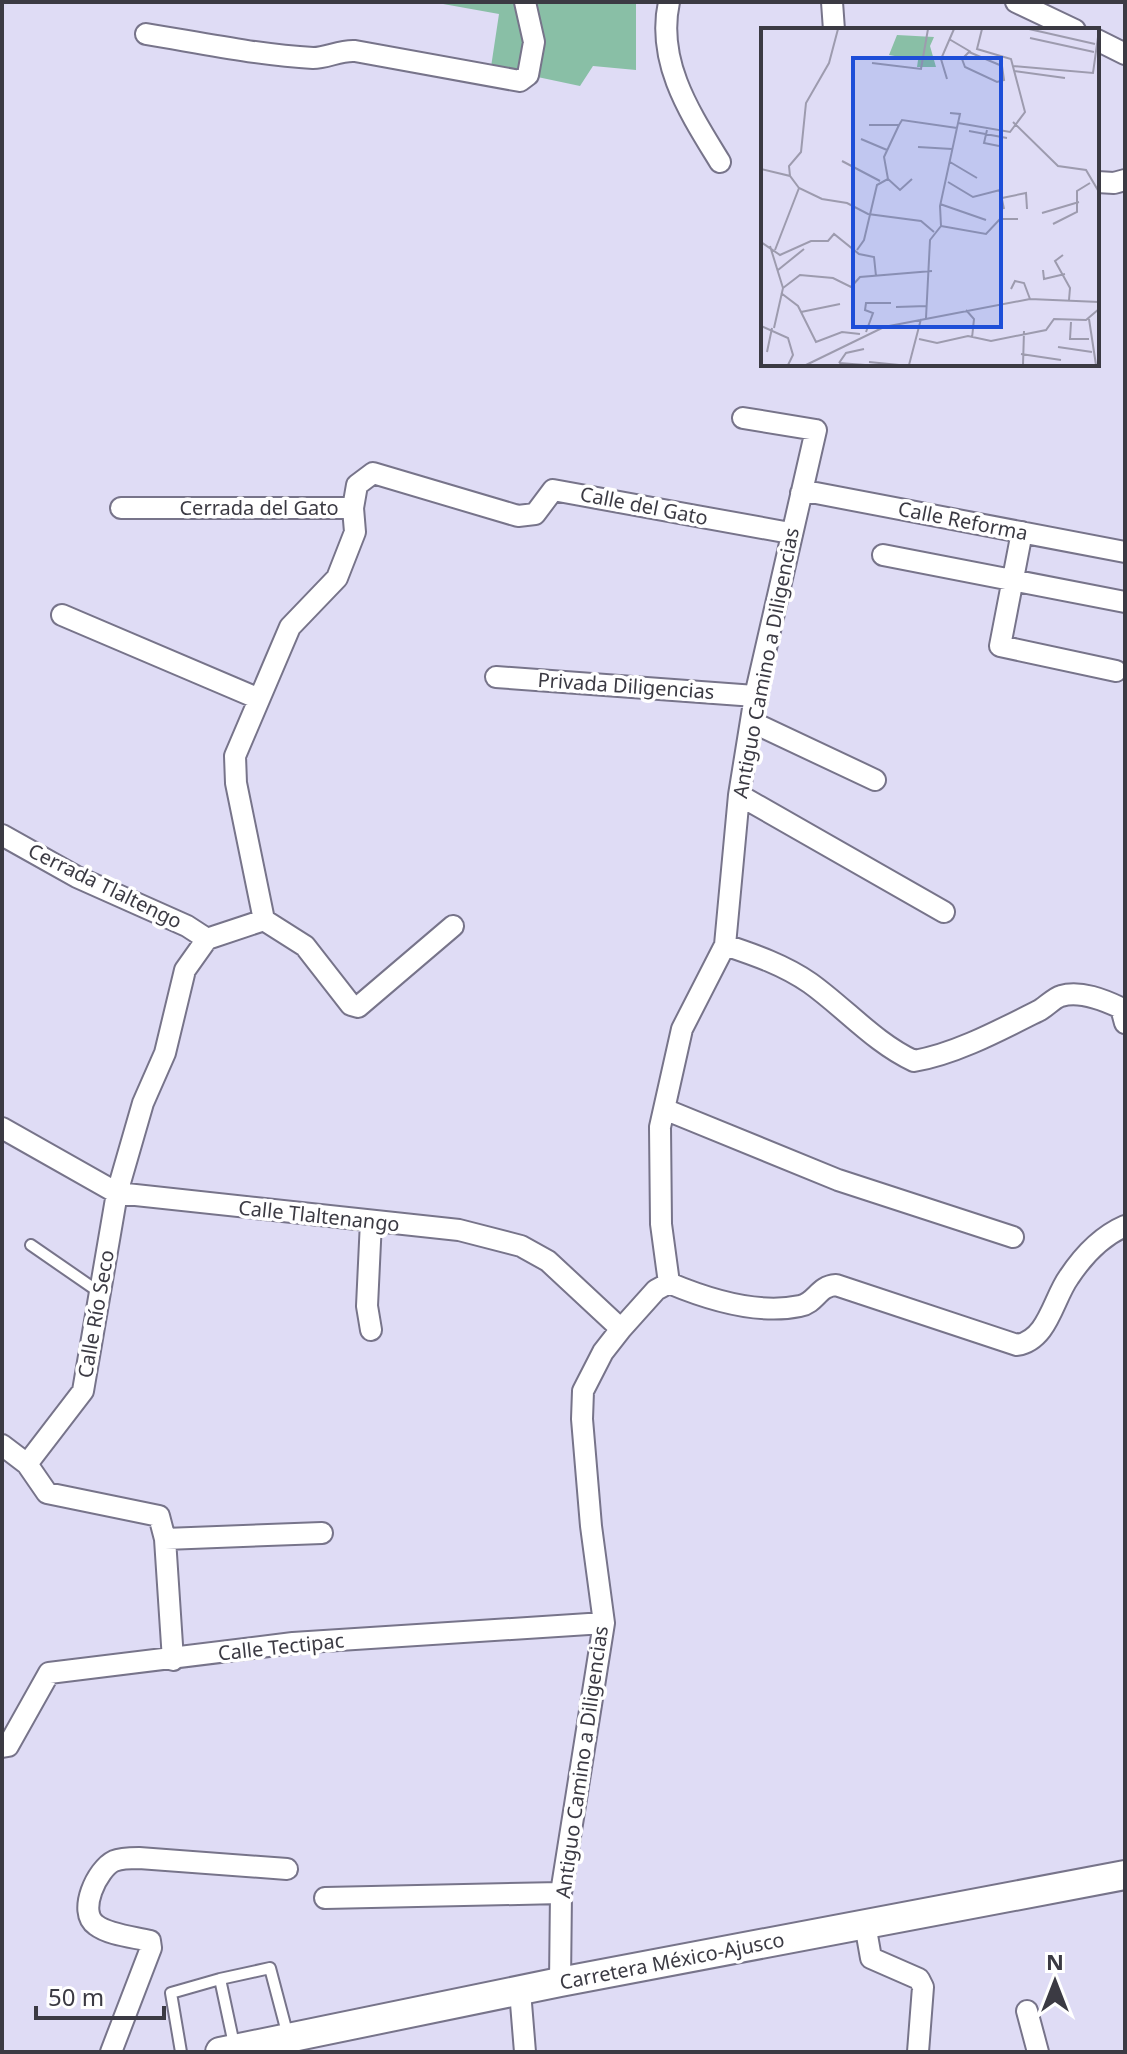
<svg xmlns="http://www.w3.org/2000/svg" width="1127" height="2054" font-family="'Noto Sans',sans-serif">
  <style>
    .forest { fill: #89bfa6 }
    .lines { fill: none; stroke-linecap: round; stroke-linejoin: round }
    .lane-casing { stroke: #77748a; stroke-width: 14 }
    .street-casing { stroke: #77748a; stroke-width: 24 }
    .secondary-casing { stroke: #77748a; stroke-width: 32 }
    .lane { stroke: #fff; stroke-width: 10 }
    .street { stroke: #fff; stroke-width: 20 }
    .secondary { stroke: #fff; stroke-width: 28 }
    .labels { text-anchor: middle; stroke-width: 7; stroke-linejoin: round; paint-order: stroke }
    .street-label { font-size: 20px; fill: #3b3a43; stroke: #fff }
    .inset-road { fill: none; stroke: #9d9bae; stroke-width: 2 }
    .view { fill: #1d4ed8; fill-opacity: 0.15; stroke: #1d4ed8; stroke-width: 4 }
    .inset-edge { fill: none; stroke: #3b3a43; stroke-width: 4 }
  </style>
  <rect width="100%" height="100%" fill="#dfdcf5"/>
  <path class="forest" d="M432 2H636V70L593 66 580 86 491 67 499 14Z"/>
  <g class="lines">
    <g class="lane-casing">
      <path id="lane" d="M31 1245 99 1292
        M220 1979 270 1968 288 2036
        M181 2052 171 1993 220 1979 235 2049"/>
    </g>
    <g class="street-casing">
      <path id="street" d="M669 2C656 62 690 113 720 162
        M832 2 834 30
        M1016 2 1075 30
        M146 34C201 43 258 55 313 58 327 58 340 50 355 51L520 81 528 75 534 42 525 2
        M1097 40 1125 54
        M1097 182 1114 183 1125 180
        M801 493H816L1125 552
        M121 508H353L357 485 373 473 518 516 535 514 553 490 790 533
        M1022 532 1000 646 1116 671
        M883 555 1125 602
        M62 615 257 698
        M496 677 755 696
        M752 722 875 780
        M739 795 944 912
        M2 835 77 877 187 926 207 939
        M264 920 305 946 351 1005 358 1007 453 926
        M725 945C755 955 784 965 810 983 845 1008 875 1043 914 1061 956 1054 1002 1029 1040 1010 1047 1006 1054 998 1061 996 1080 990 1104 1000 1121 1008L1125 1023
        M664 1109 838 1180 1013 1237
        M2 1128 117 1193 459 1230 521 1246 548 1261 621 1329
        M371 1221 367 1306 371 1330
        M669 1283 661 1224 660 1127 682 1029 725 945 739 795 755 696 816 430 743 418
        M669 1283C707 1299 758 1315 800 1306 816 1303 818 1286 836 1285L1017 1345C1048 1340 1053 1299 1069 1277 1083 1256 1102 1236 1125 1226
        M2 1445 27 1464 47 1493 159 1516 165 1539 173 1660
        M27 1464 83 1391 117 1193 143 1103 165 1053 185 970 207 939 264 920 236 783 235 756 290 627 337 578 355 532 353 508
        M165 1539 322 1533
        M2 1747 8 1746 49 1673 293 1643 604 1623
        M325 1898 561 1893
        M865 1924 871 1958 919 1979 923 1987 918 2052
        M560 1982 561 1893 604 1623 591 1526 582 1419 583 1391 603 1352 621 1329 656 1290 669 1283
        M520 1991 525 2052
        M1027 2011 1038 2052
        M111 2052 151 1948 150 1941C134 1937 109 1935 96 1925 77 1912 97 1869 114 1861 121 1858 131 1858 139 1858L287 1869"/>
    </g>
    <g class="secondary-casing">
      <path id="secondary" d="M220 2052 560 1982 1125 1875"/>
    </g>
    <use href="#lane" class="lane"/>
    <use href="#street" class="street"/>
    <use href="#secondary" class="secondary"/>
  </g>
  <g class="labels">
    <g class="street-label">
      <text transform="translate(644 506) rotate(11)" y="7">Calle del Gato</text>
      <text x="259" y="515">Cerrada del Gato</text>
      <text transform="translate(963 521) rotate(11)" y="7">Calle Reforma</text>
      <text transform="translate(766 663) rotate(-79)" y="7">Antiguo Camino a Diligencias</text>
      <text transform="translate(626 686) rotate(4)" y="7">Privada Diligencias</text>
      <text transform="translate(105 886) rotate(26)" y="7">Cerrada Tlaltengo</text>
      <text transform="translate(319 1216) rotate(6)" y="7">Calle Tlaltenango</text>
      <text transform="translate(96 1314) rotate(-80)" y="7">Calle Río Seco</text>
      <text transform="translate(281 1647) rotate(-6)" y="7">Calle Tectipac</text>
      <text transform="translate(582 1762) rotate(-82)" y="7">Antiguo Camino a Diligencias</text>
      <text transform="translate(672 1961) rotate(-11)" y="7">Carretera México-Ajusco</text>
    </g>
  </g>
  <g transform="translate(761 28)">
    <rect width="338" height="338" fill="#dfdcf5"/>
    <path d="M136 7 173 9 169 18 175 39H156L157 32 128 27Z" fill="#89bfa6"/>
    <path class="inset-road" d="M268 1 334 16M269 10 333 24M188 11 210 24M208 24 241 38 243 52 236 54 204 39 201 31ZM111 35 160 41 167 1M252 38 332 45 338 2M253 43 304 50M186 51 180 31 193 1M252 94 297 138 325 142 338 164M197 95 249 104 264 84 250 31 216 21 221 1M108 97H138L141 92 196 100M226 102 223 115 238 118M208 103 246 110M100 111 126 122M157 119 191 121M81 133 119 153M189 134 216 150M0 141 29 148 38 160 61 171 86 175 107 186 160 193 173 204M29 148 28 138 40 124 45 75 68 35 77 1M127 151 139 162 151 151M187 154 212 169 239 162 243 181M241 170 265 165 266 181M179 176 225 192M281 185 318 174M292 196 316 184V163L329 155M180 198 225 206 239 191H257M0 214 19 227 50 213H67L73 206 98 226 113 229 115 248M9 218 22 260M14 222 38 160M96 222 103 212 116 157 127 151 123 129 138 97M302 227 294 233 309 260 308 272M17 242 43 221M282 242 283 251 304 246M250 261 254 253 263 255 269 271M20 265 37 278 55 314 81 304 99 306M135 279 166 278M205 282 213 291 211 310M40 284 79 276M165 290 169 212 180 198 179 178 199 86 189 85M328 291 335 337M310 294 309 311H328M0 298 27 310 32 327 27 337M13 300 22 260 39 247 72 250 90 259 99 249 171 243M105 304 112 285 104 282 105 275H130M158 311 176 315 207 308 230 313 285 302 293 291 325 292 338 281M297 319 331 324M6 324 11 300M260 326 300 332M108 334 138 337M78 335 85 325 103 321M78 335 104 337M45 337 123 299 269 271 338 274M148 337 160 291M262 337 263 303"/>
    <path class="view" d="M92 30H240V299H92Z"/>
    <rect width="338" height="338" class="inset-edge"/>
  </g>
  <rect width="1127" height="2054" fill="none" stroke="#3b3a43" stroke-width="8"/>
  <g transform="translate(1055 1982)" stroke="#ffffff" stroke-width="6" paint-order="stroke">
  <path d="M0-6L14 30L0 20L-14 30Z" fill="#3b3a43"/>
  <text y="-12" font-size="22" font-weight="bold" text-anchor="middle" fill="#3b3a43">N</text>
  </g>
  <path d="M36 2006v12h128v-12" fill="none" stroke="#3b3a43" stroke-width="4"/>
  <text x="48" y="2006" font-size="24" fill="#3b3a43" stroke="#ffffff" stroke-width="6" paint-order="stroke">50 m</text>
</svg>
